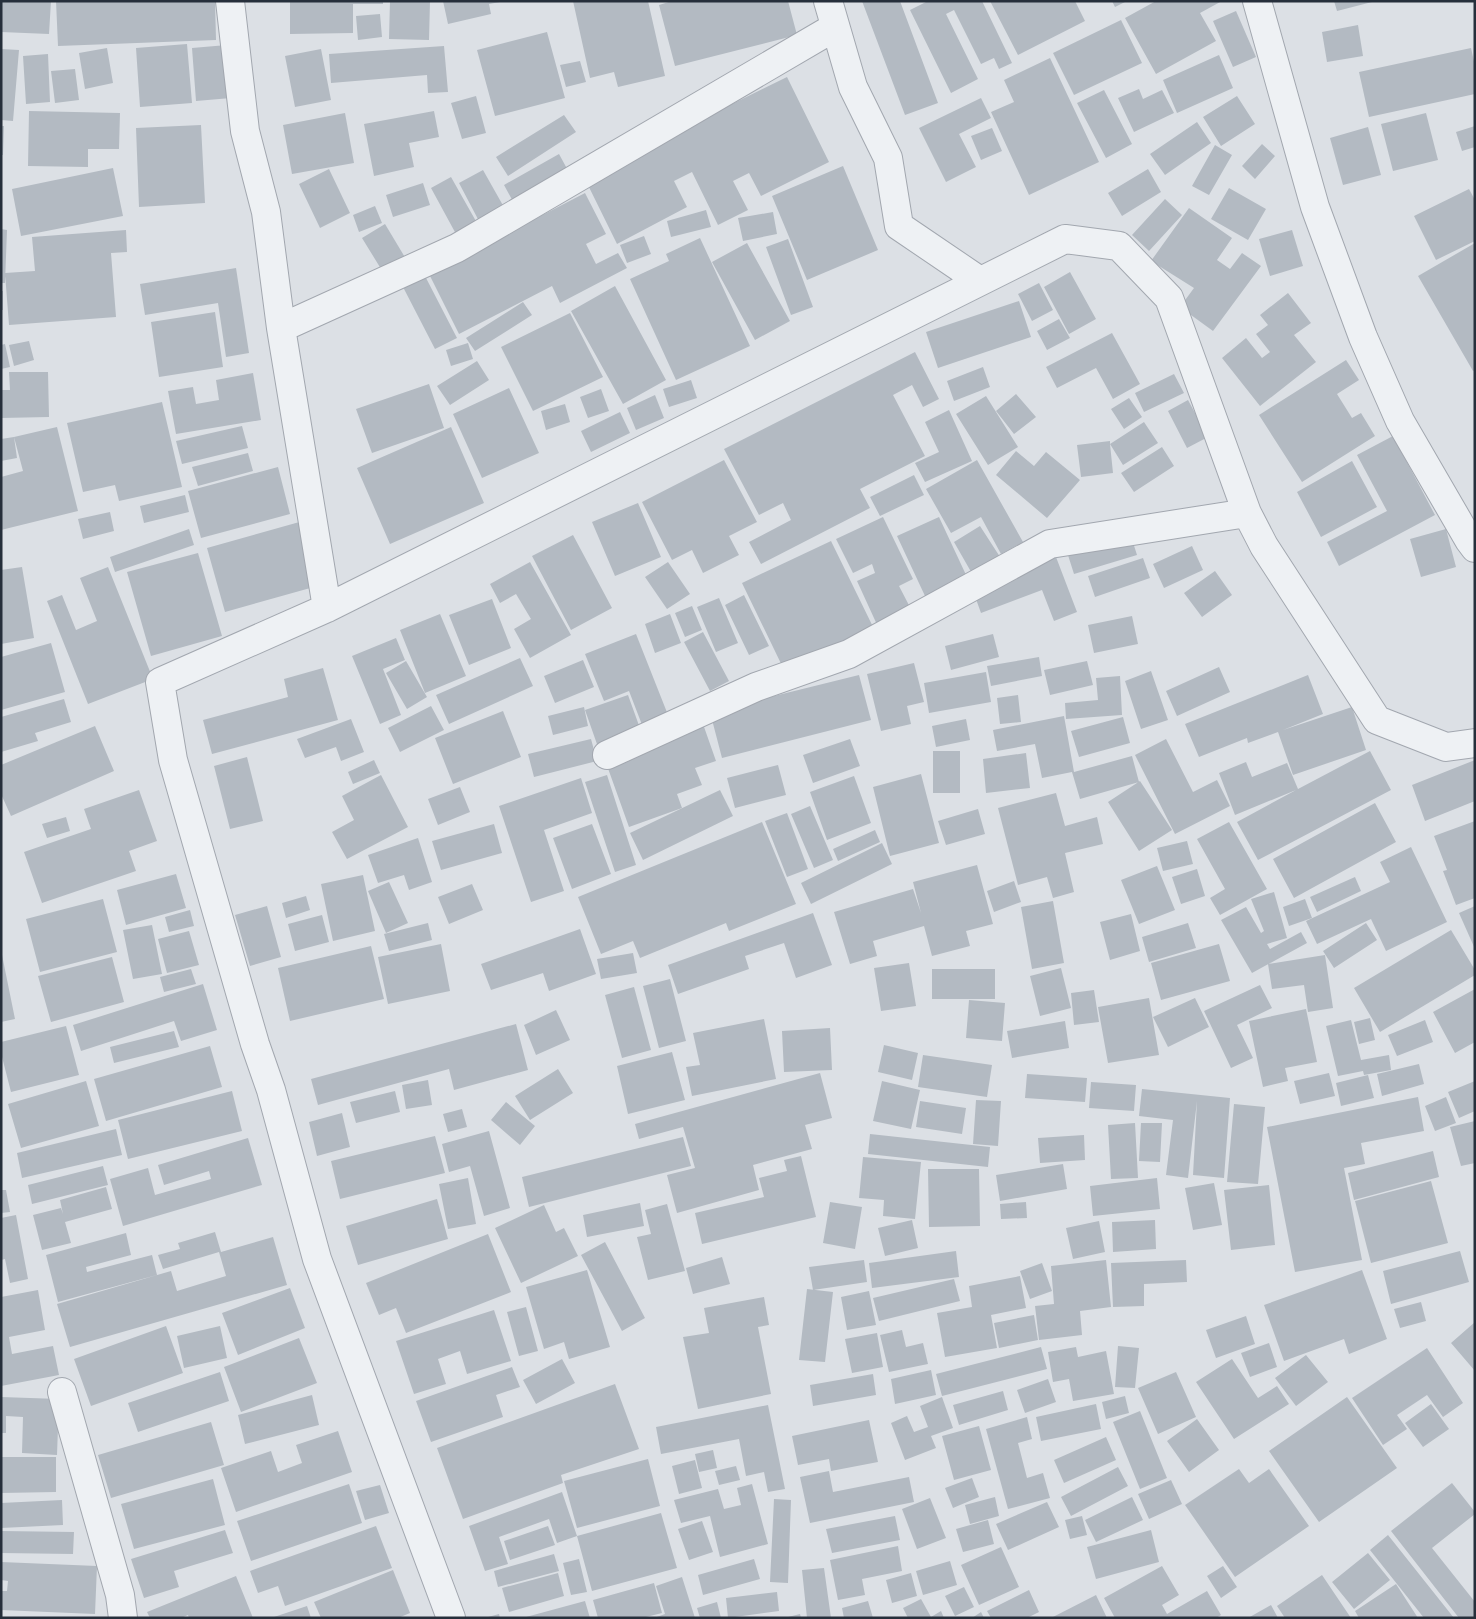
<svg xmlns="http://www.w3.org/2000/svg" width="1476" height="1619" font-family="'Open Sans',sans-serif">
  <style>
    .building { fill: #b3bac2 }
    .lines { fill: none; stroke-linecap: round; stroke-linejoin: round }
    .street-casing { stroke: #a2a7af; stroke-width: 30 }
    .street { stroke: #eef1f4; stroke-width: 28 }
  </style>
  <rect width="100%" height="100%" fill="#dce0e5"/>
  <path class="building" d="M1 1H51L49 34 1 32Z
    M56 1H215L216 40 58 46Z
    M290 1H383V4H353V33L290 34Z
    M390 1H430L429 40 389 39Z
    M443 1H499L500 2 489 4 491 14 448 24Z
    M573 1H648L665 76 618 87 614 72 590 78Z
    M672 1H788L797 35 675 66 659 5Z
    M862 1H900L938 103 905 115Z
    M928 1H982L1012 63 999 69 994 58 981 64 954 10 946 14 978 79 951 93 910 10Z
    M990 1H1075L1085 21 1018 55Z
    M1112 1H1127L1115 7Z
    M1156 1H1222L1200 13 1216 41 1156 74 1125 18Z
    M1334 1H1372V2L1337 11Z
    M1236 11 1256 57 1233 67 1213 21Z
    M380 14 382 37 358 40 356 16Z
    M1121 20 1142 63 1074 95 1053 53Z
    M1358 25 1363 56 1327 62 1322 32Z
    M547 32 565 98 495 116 477 50Z
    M187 44 192 103 140 107 136 48Z
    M227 45 231 98 196 101 192 48Z
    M444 46 448 92 428 93 427 75 331 83 329 54Z
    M107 48 113 83 85 89 79 53Z
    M1471 48 1475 66V94L1369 117 1359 72Z
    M1 49 19 50 13 121 1 120Z
    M321 49 331 100 295 107 285 56Z
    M48 54 50 102 26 104 23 56Z
    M1219 55 1233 88 1177 113 1163 80Z
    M1050 58 1099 162 1029 195 991 112 1014 102 1004 80Z
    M580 61 586 82 566 87 560 65Z
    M75 69 79 100 55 103 51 71Z
    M787 77 829 162 761 196 749 173 733 181 748 210 718 225 692 172 674 181 687 207 617 244 584 177Z
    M1139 89 1143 99 1162 90 1174 113 1134 132 1118 98Z
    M1104 90 1132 144 1106 158 1077 103Z
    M476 96 486 133 462 139 451 103Z
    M1237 96 1255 124 1221 146 1203 117Z
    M981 98 991 118 959 134 976 167 946 182 919 128Z
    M29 111 120 113 119 149H88V167L28 166Z
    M434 111 439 137 409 143 414 167 374 176 364 124Z
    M345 113 354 163 292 174 283 125Z
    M1426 113 1438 160 1393 171 1381 124Z
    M564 115 576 132 508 176 496 157Z
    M1197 122 1211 143 1165 175 1150 154Z
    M201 125 205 203 139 207 136 128Z
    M1 126H4L3 155H1Z
    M1475 126V147L1462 151 1456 132Z
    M1368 127 1381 175 1343 185 1330 138Z
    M992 128 1002 151 981 160 971 136Z
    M1262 144 1275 156 1255 179 1242 166Z
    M1215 145 1232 155 1209 195 1192 186Z
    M559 154 571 176 516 207 504 185Z
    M843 166 878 250 807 280 772 196Z
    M113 168 123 216 21 236 12 189Z
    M329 169 350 213 320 228 299 184Z
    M1148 169 1161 192 1122 216 1108 193Z
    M483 170 505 209 480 223 459 183Z
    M451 177 477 223 456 234 431 188Z
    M423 183 430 205 393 217 386 195Z
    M1229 188 1266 209 1248 240 1211 219Z
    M1469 189 1475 200V241L1436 260 1414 216Z
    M585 193 606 234 586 244 596 264 618 253 627 268 560 303 552 286 459 334 429 274Z
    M1165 199 1182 215 1149 251 1132 235Z
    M375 206 382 223 359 232 353 215Z
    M1189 208 1232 238 1217 260 1230 269 1242 253 1261 266 1213 331 1180 307 1194 288 1151 261Z
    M706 210 711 227 671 237 667 221Z
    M773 212 777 234 743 241 738 218Z
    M385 224 409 264 386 277 362 238Z
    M1 229 7 230 5 283H1Z
    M126 230 127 252 111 253 116 317 9 325 5 273 35 271 32 237Z
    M1292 230 1303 266 1270 276 1259 239Z
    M644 236 651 254 627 263 620 245Z
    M700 238 750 346 676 380 630 279 669 261 666 254Z
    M788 239 813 307 791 315 766 247Z
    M747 243 790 321 755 340 712 262Z
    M1475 243V370L1473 371 1418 276Z
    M236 268 249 353 226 357 218 303 145 315 140 284Z
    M1070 272 1096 319 1069 334 1044 287Z
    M425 276 457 338 435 349 403 287Z
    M1039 283 1053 310 1032 321 1018 294Z
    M615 286 666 380 623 404 571 311Z
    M1 291H3V310H1Z
    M1288 293 1311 323 1294 335 1316 362 1260 406 1222 358 1246 338 1262 358 1270 352 1256 334 1268 325 1260 315Z
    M1019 301 1031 337 938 368 926 332Z
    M523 302 532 315 475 351 466 338Z
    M215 312 223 367 159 377 151 322Z
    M570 313 603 377 533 411 501 347Z
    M1059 319 1070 338 1047 350 1037 331Z
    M1112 333 1140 384 1113 399 1096 368 1057 388 1046 367Z
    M29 341 34 360 14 366 9 345Z
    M468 343 473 359 451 366 446 350Z
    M5 344 10 367 1 369V345Z
    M915 352 939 399 923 407 912 385 893 395 925 456 860 489 870 508 761 564 749 542 791 520 783 503 759 515 724 449Z
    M1346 360 1359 380 1337 394 1352 418 1361 413 1375 436 1302 482 1259 415Z
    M477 361 489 380 450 405 437 386Z
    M983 367 990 387 954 401 947 381Z
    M9 372H48L49 417 1 418V390H10Z
    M253 373 261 420 176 434 168 391 193 387 196 404 219 400 216 380Z
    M1174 374 1184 393 1144 412 1135 393Z
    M691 380 697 398 669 407 663 389Z
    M429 384 444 428 372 453 356 409Z
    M509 388 539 453 482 478 453 414Z
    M601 389 609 411 588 418 580 397Z
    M1016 394 1036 417 1014 434 996 411Z
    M655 395 664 418 636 430 627 408Z
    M986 396 1018 447 988 465 956 414Z
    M1129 398 1142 417 1124 429 1111 409Z
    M1188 400 1208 437 1187 448 1168 411Z
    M162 402 182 487 119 501 115 485 83 492 67 423Z
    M565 404 570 422 546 430 541 411Z
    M949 410 972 461 925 482 915 463 939 452 925 422Z
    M620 412 630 433 591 452 581 431Z
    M1144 422 1158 443 1123 465 1110 444 1113 473 1081 477 1077 445 1110 441V444Z
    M242 426 248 448 182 464 176 441Z
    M57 427 78 511 1 530V477L23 471 14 437Z
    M451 427 484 503 390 544 357 468Z
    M1393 436 1435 515 1339 566 1327 542 1387 511 1357 455Z
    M14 437 17 458 1 461V439Z
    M1162 447 1174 466 1134 492 1121 473Z
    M1016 451 1034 466 1046 452 1080 480 1047 518 996 475Z
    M248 453 253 471 198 486 192 467Z
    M724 460 757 522 729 536 739 555 703 573 692 550 672 560 642 502Z
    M977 460 1023 542 1001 554 981 517 951 533 926 489Z
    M1352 461 1377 507 1321 537 1297 492Z
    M278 467 290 514 201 538 188 491Z
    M914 475 924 495 880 516 870 497Z
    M185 495 189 512 144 523 140 506Z
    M638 503 661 557 615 576 592 522Z
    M110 512 114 531 83 539 78 519Z
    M883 517 913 579 899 586 913 613 879 629 857 581 875 573 872 564 853 573 836 539Z
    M939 517 967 577 925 596 897 536Z
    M303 521 321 585 225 612 207 548Z
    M980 526 1002 560 974 577 954 542Z
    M189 529 194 545 115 572 110 557Z
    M1446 529 1456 567 1421 577 1410 539Z
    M1130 533 1137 555 1074 574 1067 552Z
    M573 535 612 608 571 630 532 556Z
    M831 541 876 633 787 676 742 583Z
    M1192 546 1203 570 1164 588 1153 564Z
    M198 553 222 636 151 656 127 572Z
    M1056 557 1077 612 1054 621 1042 590 981 613 972 588Z
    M1143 558 1150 578 1095 597 1088 576Z
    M530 562 571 635 530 658 514 629 531 619 516 594 500 603 490 584Z
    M668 562 690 594 667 609 645 577Z
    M22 567 34 638 1 644V570Z
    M108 567 153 679 88 704 47 601 62 595 76 630 97 621 80 578Z
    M1215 571 1232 595 1202 617 1184 593Z
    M744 595 769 646 749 655 725 605Z
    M719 598 738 643 716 652 697 607Z
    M492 599 511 648 469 665 449 615Z
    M692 606 702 630 685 637 675 613Z
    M440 614 466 676 425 693 400 630Z
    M670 614 681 643 655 653 645 624Z
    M1132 616 1138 644 1094 653 1088 625Z
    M703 632 729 681 710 691 684 642Z
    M636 634 670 720 644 730 629 691 604 701 585 654Z
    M993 634 999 657 951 670 945 646Z
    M396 638 405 660 383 669 401 715 380 724 352 656Z
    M51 643 65 692 1 710V657Z
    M1039 657 1042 676 991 686 987 666Z
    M520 658 533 686 449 724 436 695Z
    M583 660 594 687 555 703 544 676Z
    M406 661 427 697 407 709 386 673Z
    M1087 661 1093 685 1050 695 1044 670Z
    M914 663 924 702 907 706 911 724 881 731 867 674Z
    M1219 667 1230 692 1177 716 1166 691Z
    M323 668 338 720 212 754 203 720 288 697 284 679Z
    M1151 671 1168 720 1141 729 1125 681Z
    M986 672 991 702 929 713 924 683Z
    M859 675 871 720 722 758 710 712Z
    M1308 675 1323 714 1283 730 1352 707 1366 750 1293 775 1278 732 1248 743 1247 738 1199 757 1185 724Z
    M1120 676 1122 715 1066 719 1065 703 1098 700 1096 678Z
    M628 695 641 731 598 747 585 710Z
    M1018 695 1021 722 1000 724 997 698Z
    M64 699 71 722 35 733 38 741 1 752V717Z
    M431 706 444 730 400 752 388 728Z
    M584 707 588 726 553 735 548 716Z
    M503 711 521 757 453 784 435 738Z
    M1064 716 1074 772 1132 756 1139 782 1080 799 1072 772 1042 778 1035 744 997 751 993 730Z
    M1123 717 1130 743 1079 757 1071 731Z
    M351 719 364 752 341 761 336 747 305 758 297 739Z
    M966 719 970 740 936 747 932 726Z
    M703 724 716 761 695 768 702 785 677 794 682 808 629 827 605 760Z
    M95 726 114 771 11 816 1 794V765Z
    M591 739 597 761 534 777 528 754Z
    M850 739 860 766 813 783 803 755Z
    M1166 739 1193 792 1217 780 1230 806 1175 834 1135 755Z
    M933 751H960V793H933Z
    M1370 751 1391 790 1258 860 1237 822 1296 790 1235 815 1219 773 1246 762 1252 777 1287 763 1298 789Z
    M1026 753 1030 788 986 793 983 759Z
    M247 757 263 821 230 829 214 766Z
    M374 760 380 773 353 784 348 772Z
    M1475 760V801L1425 821 1412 785Z
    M778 765 786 795 735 808 727 778Z
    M921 774 939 843 890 856 873 787Z
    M381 775 408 827 347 859 332 832 354 820 342 796Z
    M607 775 636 865 615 872 585 782Z
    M854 776 871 823 827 840 810 792Z
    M581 778 592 813 544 830 564 891 531 902 499 806Z
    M1140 781 1172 830 1139 851 1108 802Z
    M460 787 470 812 438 825 428 799Z
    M139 790 157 841 129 851 136 871 42 903 24 852 91 829 84 809Z
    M720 790 733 816 643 860 630 833Z
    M1056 793 1065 826 1097 817 1103 844 1065 853 1074 892 1053 898 1047 877 1018 885 998 808Z
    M1375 803 1396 842 1294 898 1273 859Z
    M810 806 833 860 814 868 791 814Z
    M978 809 985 834 946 845 938 821Z
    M787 813 808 869 787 877 765 821Z
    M66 817 70 831 47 838 42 824Z
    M1475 821V898L1456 905 1443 871 1447 870 1434 836Z
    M762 822 796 904 729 931 726 923 640 958 633 941 601 954 578 897Z
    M1229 822 1267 889 1220 915 1210 898 1225 889 1197 839Z
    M494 824 502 853 441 870 432 841Z
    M592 824 611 874 572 889 553 838Z
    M875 830 880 842 838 861 833 849Z
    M418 838 432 882 409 890 404 875 378 883 368 855Z
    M1187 841 1193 864 1163 871 1157 848Z
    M882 843 892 864 811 904 801 883Z
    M1411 847 1447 922 1386 951 1371 919 1317 944 1306 921 1390 882 1380 862Z
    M977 865 993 924 966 931 970 946 932 956 924 926 873 941 877 956 850 964 834 912 913 889 921 913 913 882Z
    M1157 866 1175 910 1139 924 1121 880Z
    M1197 869 1205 896 1181 904 1172 877Z
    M176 874 186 908 126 925 117 890Z
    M363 875 375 931 333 941 321 884Z
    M1355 877 1361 891 1317 912 1310 897Z
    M1014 881 1021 902 994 912 987 891Z
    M389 882 408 923 386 933 368 891Z
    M472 884 483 910 449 924 438 897Z
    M1274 892 1287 938 1267 944 1270 949 1301 932 1307 943 1252 973 1221 920 1246 907 1261 933 1264 931 1251 899Z
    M306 896 310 910 286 918 282 903Z
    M103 899 117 952 40 972 26 919Z
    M1305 899 1312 918 1289 926 1283 907Z
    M1053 901 1064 963 1032 969 1021 907Z
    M267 906 281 957 250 966 235 915Z
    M1475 906V949L1459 913Z
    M190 910 194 926 169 932 165 917Z
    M813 913 832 965 796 978 784 943 745 956 749 969 678 994 668 965Z
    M1131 914 1140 951 1110 960 1100 922Z
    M322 915 329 942 295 951 288 924Z
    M428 923 432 940 389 951 384 934Z
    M1188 923 1196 948 1149 962 1142 937Z
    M1366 923 1377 940 1334 968 1323 951Z
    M152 925 162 974 133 979 123 930Z
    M580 929 596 974 549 991 543 973 491 990 481 964Z
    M1451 930 1475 970V975L1380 1032 1354 988Z
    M189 931 199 965 167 973 158 939Z
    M441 944 450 991 388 1004 378 957Z
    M1219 944 1230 981 1161 1000 1151 963Z
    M371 946 384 999 290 1021 278 968Z
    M1 950 15 1019 1 1022Z
    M633 953 637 973 601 979 597 959Z
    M1325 955 1333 1008 1308 1012 1304 985 1272 989 1268 964Z
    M112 957 124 1002 51 1022 38 976Z
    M909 963 916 1006 881 1011 874 968Z
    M1061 968 1071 1008 1040 1016 1030 976Z
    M191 969 196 984 164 992 160 977Z
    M932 969H995V999H932Z
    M670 979 686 1041 659 1048 643 986Z
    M203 984 217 1030 181 1041 174 1021 81 1051 73 1025Z
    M1260 985 1272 1008 1237 1025 1253 1058 1231 1068 1204 1011Z
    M634 987 651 1050 622 1058 605 995Z
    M1475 989V1042L1455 1053 1433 1012Z
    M1094 990 1099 1022 1074 1025 1071 993Z
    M1149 998 1159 1055 1108 1063 1098 1007Z
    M1195 998 1209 1027 1168 1047 1153 1017Z
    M969 1000 1005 1003 1002 1041 966 1038Z
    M1306 1009 1317 1062 1285 1068 1288 1081 1263 1087 1249 1021Z
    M556 1010 570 1040 536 1055 524 1025Z
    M1370 1018 1375 1040 1359 1044 1354 1022Z
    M764 1019 776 1079 692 1096 686 1067 700 1065 693 1033Z
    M1351 1020 1361 1060 1389 1055 1391 1070 1364 1075 1363 1071 1338 1076 1326 1026Z
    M1425 1020 1433 1042 1397 1056 1388 1035Z
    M1065 1021 1069 1048 1012 1058 1007 1031Z
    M516 1024 528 1070 454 1090 449 1069 318 1105 311 1079Z
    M66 1026 79 1075 11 1092 1 1053V1042Z
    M830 1028 832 1070 784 1072 782 1031Z
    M174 1031 179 1047 114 1063 110 1047Z
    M884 1045 918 1053 912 1080 878 1072Z
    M210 1046 222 1087 106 1121 94 1079Z
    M672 1052 685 1100 628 1114 617 1066Z
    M923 1055 992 1065 987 1097 918 1087Z
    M1419 1064 1424 1084 1382 1096 1377 1074Z
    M558 1069 573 1093 530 1120 515 1096Z
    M820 1073 832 1118 805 1125 812 1149 753 1165 759 1190 677 1213 667 1175 695 1168 683 1127 639 1139 635 1124Z
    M1329 1073 1335 1096 1300 1104 1294 1081Z
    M1027 1074 1087 1078 1085 1102 1025 1098Z
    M1368 1075 1374 1098 1341 1106 1336 1083Z
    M428 1080 432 1105 406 1109 402 1085Z
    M86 1081 99 1126 21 1148 8 1104Z
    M882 1081 920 1090 911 1129 873 1121Z
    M1475 1081V1111L1459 1118 1448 1092Z
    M1091 1082 1136 1085 1134 1111 1089 1108Z
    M1142 1089 1230 1098 1224 1178 1193 1175 1197 1101 1188 1178 1166 1175 1173 1120 1139 1116Z
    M232 1091 242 1131 128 1159 118 1120Z
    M395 1091 400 1112 356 1123 350 1102Z
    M1418 1097 1424 1131 1361 1143 1365 1164 1344 1168 1362 1260 1295 1272 1267 1127Z
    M1446 1097 1456 1123 1435 1131 1425 1106Z
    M976 1100 1001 1101 998 1146 973 1144Z
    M920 1101 966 1108 962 1134 916 1127Z
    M506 1102 535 1126 520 1145 491 1120Z
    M1234 1104 1265 1107 1258 1184 1227 1182Z
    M462 1109 467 1127 448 1132 443 1114Z
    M342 1113 350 1147 317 1156 309 1122Z
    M1475 1121V1163L1461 1166 1450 1127Z
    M1135 1123 1138 1178 1111 1179 1108 1125Z
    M1141 1123H1162L1160 1162 1139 1161Z
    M116 1129 122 1155 22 1178 17 1153Z
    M489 1131 510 1208 484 1216 470 1166 449 1172 442 1144Z
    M870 1134 990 1147 988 1167 868 1154Z
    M1084 1135 1085 1160 1040 1163 1038 1138Z
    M435 1136 445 1173 340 1199 331 1161Z
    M683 1137 691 1166 529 1207 522 1177Z
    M248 1138 262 1185 123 1226 110 1179 148 1168 155 1195 211 1179 209 1171 164 1185 158 1165Z
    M1433 1151 1439 1177 1354 1200 1348 1173Z
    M801 1156 816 1217 702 1244 695 1213 764 1197 759 1178 787 1171 784 1160Z
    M863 1157 921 1162 915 1219 883 1216 884 1200 859 1198Z
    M1063 1164 1067 1189 1000 1201 996 1175Z
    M103 1166 108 1185 32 1204 28 1185Z
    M928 1169H979L980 1226 929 1227Z
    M468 1178 476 1224 448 1229 439 1184Z
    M1157 1178 1160 1209 1093 1216 1090 1186Z
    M1431 1181 1448 1243 1371 1263 1355 1201Z
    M1214 1183 1222 1225 1193 1230 1185 1188Z
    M1269 1185 1275 1245 1231 1250 1224 1190Z
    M106 1187 112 1209 65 1222 71 1243 42 1250 33 1215 61 1208 63 1214 60 1200Z
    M1 1190H6L10 1212 1 1213Z
    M437 1199 448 1239 358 1265 346 1226Z
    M830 1202 862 1207 855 1249 823 1243Z
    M1026 1202 1027 1218 1001 1219 1000 1204Z
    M640 1203 644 1226 587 1237 583 1215Z
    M667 1204 685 1271 648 1280 637 1237 651 1234 645 1210Z
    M544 1205 556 1232 564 1228 578 1256 521 1283 495 1228Z
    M16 1215 28 1279 10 1283 5 1259 1 1260V1218Z
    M912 1220 918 1248 885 1256 878 1228Z
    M1155 1220 1156 1249 1113 1252 1112 1222Z
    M1099 1221 1105 1252 1073 1259 1066 1228Z
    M215 1232 221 1252 273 1237 287 1285 70 1347 57 1304 171 1271 177 1291 226 1276 219 1252 163 1269 158 1255 180 1249 178 1243Z
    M126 1233 131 1255 86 1267 87 1272 152 1255 157 1275 58 1302 46 1255Z
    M488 1234 511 1292 406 1333 396 1308 379 1315 366 1283Z
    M605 1242 645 1318 622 1331 581 1255Z
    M956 1251 959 1277 872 1288 869 1263Z
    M1460 1251 1469 1282 1391 1304 1383 1271Z
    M722 1257 730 1284 693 1294 686 1268Z
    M864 1260 867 1282 813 1290 809 1267Z
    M1106 1260 1111 1307 1080 1311 1082 1335 1039 1340 1035 1306 1054 1304 1051 1266Z
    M1186 1260 1187 1282 1144 1284V1306L1113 1307 1111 1263Z
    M1042 1263 1052 1291 1030 1299 1020 1271Z
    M587 1270 610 1347 569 1359 564 1342 544 1349 526 1287Z
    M1362 1270 1387 1339 1349 1354 1344 1339 1284 1361 1264 1305Z
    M1020 1276 1026 1308 991 1315 997 1348 945 1357 937 1313 972 1307 969 1286Z
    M954 1279 960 1301 879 1321 873 1298Z
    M290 1288 305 1328 238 1355 222 1313Z
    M807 1289 833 1292 825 1362 799 1360Z
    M38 1290 45 1330 9 1337 12 1354 53 1346 59 1375 1 1386V1297Z
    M869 1291 876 1325 847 1330 841 1297Z
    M764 1297 769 1325 758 1327 771 1394 698 1409 683 1337 709 1333 704 1308Z
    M1421 1302 1426 1321 1400 1328 1394 1309Z
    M526 1307 538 1351 519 1356 507 1312Z
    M494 1310 511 1361 467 1374 460 1351 438 1359 446 1384 414 1394 396 1341Z
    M1034 1315 1038 1340 999 1348 994 1323Z
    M1246 1316 1255 1344 1216 1358 1206 1330Z
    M1475 1322V1371L1451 1343Z
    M166 1326 183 1373 91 1406 74 1359Z
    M220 1326 227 1358 184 1368 177 1336Z
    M902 1330 906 1347 923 1343 928 1364 889 1372 880 1335Z
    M877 1333 883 1367 852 1373 845 1339Z
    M299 1338 317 1383 241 1412 224 1367Z
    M1269 1343 1277 1367 1250 1377 1241 1353Z
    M1118 1346 1139 1348 1135 1388 1115 1387Z
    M1041 1347 1047 1369 942 1396 936 1374Z
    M1076 1347 1078 1357 1106 1351 1114 1394 1073 1401 1069 1379 1053 1382 1048 1352Z
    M1427 1348 1463 1403 1443 1417 1427 1395 1397 1415 1407 1429 1383 1445 1352 1398Z
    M1306 1355 1328 1382 1296 1406 1275 1378Z
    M562 1359 575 1383 536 1404 523 1380Z
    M1232 1359 1258 1398 1277 1386 1289 1404 1234 1439 1196 1382Z
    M512 1367 520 1387 496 1395 503 1417 431 1442 416 1401Z
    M931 1370 936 1395 895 1404 891 1379Z
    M220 1372 229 1401 138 1432 128 1403Z
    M1176 1372 1196 1417 1158 1434 1138 1388Z
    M873 1374 876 1395 813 1406 810 1385Z
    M1048 1379 1056 1402 1025 1413 1017 1390Z
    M615 1384 639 1449 561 1475 563 1483 463 1519 437 1448Z
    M1003 1391 1008 1410 959 1425 953 1405Z
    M312 1395 319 1425 245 1444 238 1415Z
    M1125 1396 1129 1413 1106 1419 1102 1402Z
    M1 1397 59 1399 57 1455 22 1453 23 1417 6 1416V1433H1Z
    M942 1397 953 1428 931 1436 936 1448 905 1460 891 1423 907 1416 914 1432 928 1427 920 1406Z
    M1347 1397 1397 1468 1319 1522 1269 1451Z
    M1096 1404 1101 1429 1041 1441 1036 1417Z
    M1431 1404 1449 1429 1423 1447 1405 1423Z
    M768 1405 785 1489 768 1492 764 1472 746 1476 739 1439 661 1454 656 1427Z
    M1140 1411 1167 1478 1140 1489 1113 1422Z
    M1027 1417 1032 1439 1018 1443 1027 1478 1043 1473 1050 1498 1008 1509 986 1429Z
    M1197 1419 1219 1450 1189 1472 1167 1441Z
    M869 1420 878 1462 831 1471 829 1459 798 1465 792 1436Z
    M211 1422 224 1465 111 1498 98 1455Z
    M979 1426 991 1470 954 1480 942 1436Z
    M338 1431 352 1472 236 1512 221 1468 271 1451 278 1472 302 1463 296 1445Z
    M1106 1437 1116 1460 1064 1483 1054 1460Z
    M713 1450 717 1468 699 1472 695 1454Z
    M1 1457H56V1492L1 1493Z
    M648 1459 660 1506 577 1528 564 1481Z
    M695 1460 702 1488 679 1494 672 1466Z
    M736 1466 740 1480 719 1485 715 1471Z
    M1118 1467 1128 1486 1071 1516 1061 1497Z
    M1239 1469 1249 1483 1269 1469 1309 1526 1235 1577 1185 1505Z
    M829 1471 833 1492 909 1477 914 1502 810 1523 800 1477Z
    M972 1478 979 1497 953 1508 945 1488Z
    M213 1479 225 1525 134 1549 121 1504Z
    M1171 1480 1182 1504 1149 1519 1138 1494Z
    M1452 1483 1475 1512V1514L1432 1548 1475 1602V1618H1459L1391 1531Z
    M349 1484 362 1523 251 1561 237 1521Z
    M752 1484 768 1544 720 1557 710 1516 681 1523 674 1500 718 1489 724 1509 741 1505 737 1488Z
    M380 1485 389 1513 365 1520 356 1491Z
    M562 1492 577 1536 557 1543 549 1519 499 1537 508 1564 485 1571 469 1526Z
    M995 1497 999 1516 970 1524 965 1505Z
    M1132 1497 1143 1520 1096 1542 1085 1520Z
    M930 1498 946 1538 917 1549 902 1509Z
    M774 1499 791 1500 788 1583 770 1582Z
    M62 1500 63 1525 1 1528V1503Z
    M1047 1502 1059 1527 1008 1550 996 1524Z
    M661 1513 677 1568 592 1591 577 1536Z
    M895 1516 900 1540 832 1553 826 1529Z
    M1082 1516 1087 1535 1070 1539 1065 1520Z
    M988 1520 994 1544 963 1552 956 1529Z
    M702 1521 713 1552 689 1560 678 1529Z
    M376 1526 392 1568 285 1606 278 1586 258 1593 250 1571Z
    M548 1526 555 1545 510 1560 504 1541Z
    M225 1530 233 1553 174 1571 179 1587 144 1598 131 1559Z
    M1151 1530 1159 1562 1096 1579 1087 1547Z
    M1 1531 74 1532 73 1554 1 1553Z
    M1388 1535 1454 1618H1424L1370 1550Z
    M898 1546 902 1571 862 1579 865 1595 838 1600 830 1560Z
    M1001 1547 1019 1587 979 1605 961 1565Z
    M1368 1553 1390 1580 1354 1609 1332 1582Z
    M554 1554 559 1571 498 1587 494 1571Z
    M579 1559 587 1592 571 1595 563 1563Z
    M754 1559 760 1579 703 1595 698 1575Z
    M950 1561 957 1585 923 1595 916 1571Z
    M1 1562 97 1566 95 1614 1 1610V1591H7L8 1581 1 1580Z
    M1162 1566 1179 1595 1162 1605 1167 1614 1207 1591 1221 1615 1216 1618H1115L1104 1598Z
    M1223 1566 1237 1587 1221 1598 1207 1576Z
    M824 1568 831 1618H807L802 1570Z
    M393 1570 410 1613 398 1618H321L314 1602Z
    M558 1573 564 1596 509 1612 502 1588Z
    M911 1573 917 1596 892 1603 886 1580Z
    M1322 1575 1351 1618H1285L1277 1606Z
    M236 1576 253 1618H189L188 1615 181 1618H150L147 1612Z
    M682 1577 695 1618H654L665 1614 656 1586Z
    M654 1583 662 1613 642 1618H598L593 1600Z
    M1396 1584 1418 1618H1359L1355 1611Z
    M964 1587 974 1607 955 1616 945 1596Z
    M1029 1590 1039 1612 1027 1618H991L987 1611Z
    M777 1592 779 1611 728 1618 726 1598Z
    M1096 1595 1107 1618H1051Z
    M921 1599 931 1617 941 1611 944 1618H908L903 1608Z
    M585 1601 590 1618H526V1617Z
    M868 1601 873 1618H844L842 1608Z
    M717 1602 721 1618H700L697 1608Z
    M1271 1605 1278 1618H1248Z
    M307 1606 311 1618H274V1617Z
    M981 1612 984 1618H972Z
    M499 1614 500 1618H488V1617Z
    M800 1614 801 1618H788V1617Z"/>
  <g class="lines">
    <g class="street-casing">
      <path id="street" d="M230 1 245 131 266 212 281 328 327 608
        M828 1 853 87 888 158 899 226 980 281
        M1257 1 1315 207 1363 337 1400 421 1469 540 1475 548
        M281 328 457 248 835 27
        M607 755 756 687 849 654 1050 544 1247 513
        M62 1392 120 1595 123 1618
        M451 1618 317 1259 271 1090 255 1044 173 760 160 682 327 608 1065 239 1119 246 1169 298 1247 513 1264 546 1377 720 1446 747 1475 743"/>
    </g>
    <use href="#street" class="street"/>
  </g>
  <rect width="1476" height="1619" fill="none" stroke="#262f3b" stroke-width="5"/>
</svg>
